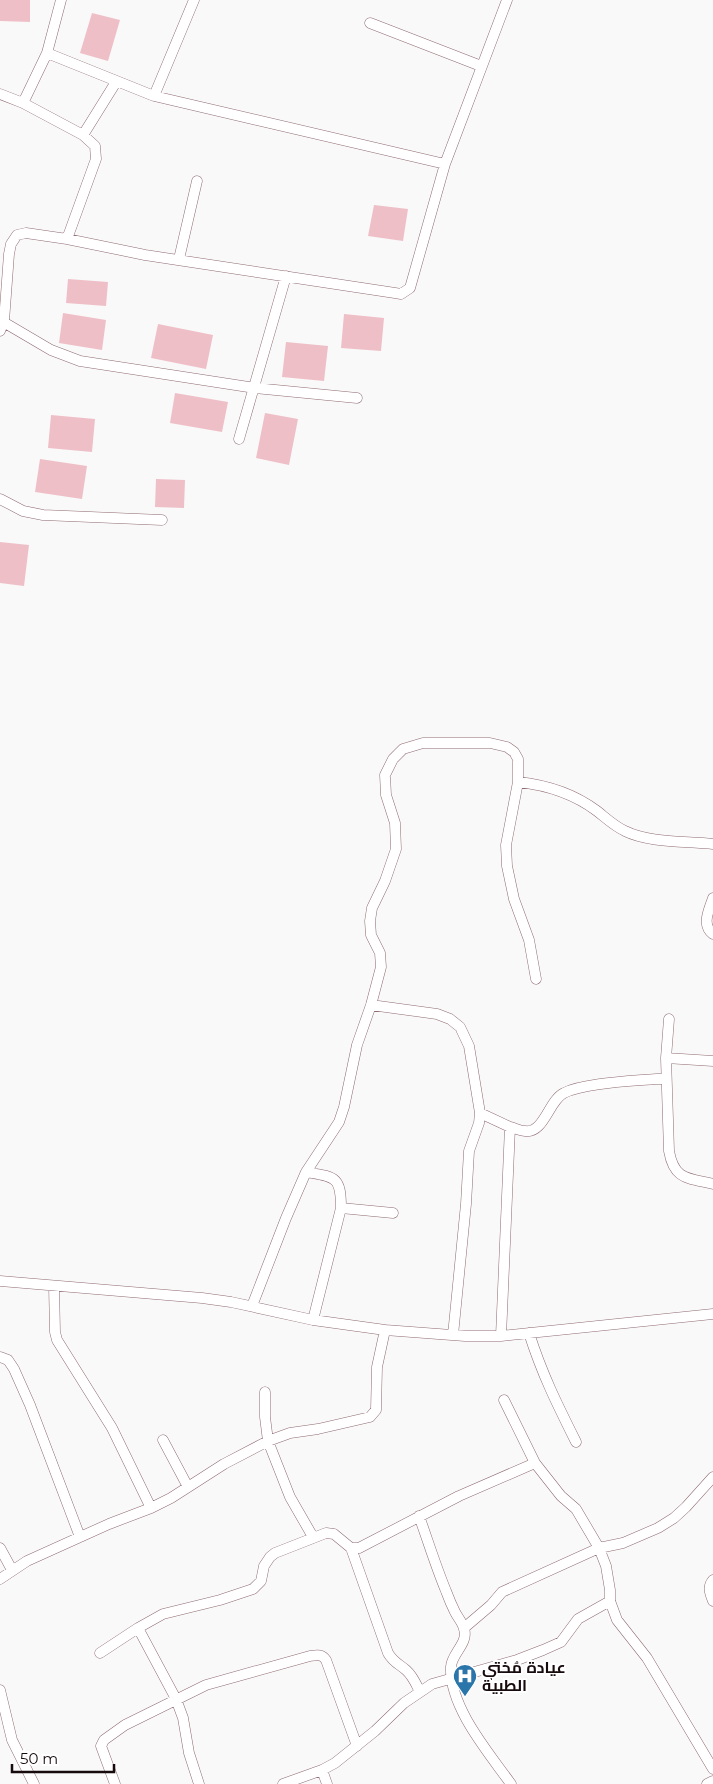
<svg xmlns="http://www.w3.org/2000/svg" width="713" height="1784" font-family="Montserrat,Cairo,sans-serif">
  <style>
    .building { fill: #efbfc8 }
    .lines { fill: none; stroke-linecap: round; stroke-linejoin: round }
    .street-casing { stroke: #8f6b72; stroke-width: 11 }
    .street { stroke: #fff; stroke-width: 10 }
    .labels { text-anchor: middle; stroke-width: 4; stroke-linejoin: round; paint-order: stroke }
    .poi-label { font-size: 16px; font-weight: bold; fill: #170a0d; stroke: #fff; text-anchor: start }
  </style>
  <rect width="100%" height="100%" fill="#f9f9f9"/>
  <path class="building" d="M0 0H30V22L0 21Z
    M92 13 120 20 108 61 80 53Z
    M374 205 408 209 403 241 368 236Z
    M68 279 108 282 106 306 66 303Z
    M63 313 106 320 102 350 59 343Z
    M344 314 384 318 381 351 341 348Z
    M158 324 213 335 206 369 151 358Z
    M286 342 328 346 324 381 282 377Z
    M175 393 228 402 222 432 170 423Z
    M265 413 298 419 289 465 256 458Z
    M51 415 95 419 92 452 48 448Z
    M40 459 87 466 82 499 35 492Z
    M156 479 185 480 184 508 155 507Z
    M0 542 29 545 24 586 0 583Z"/>
  <g class="lines">
    <g class="street-casing">
      <path id="street" d="M370 23 481 66
        M47 53 154 96 445 164
        M0 94 23 103 83 135 95 146 96 159 67 239
        M154 96 194 0
        M23 103 47 53 61 0
        M83 135 116 82
        M179 259 197 181
        M0 320 51 350 80 361 255 388 357 398
        M0 331 4 321 9 254 11 244 17 235 26 233 67 239 145 255 395 293 401 294 410 288 445 164 507 0
        M239 439 286 276
        M0 499 23 511 43 515 162 520
        M518 782C547 785 573 793 597 811 606 818 614 826 625 831 649 843 686 841 713 844
        M713 898C709 910 701 925 713 934
        M371 1005 437 1014 450 1019 460 1027 469 1046 480 1113 479 1123 469 1151 466 1204 453 1335
        M669 1019 666 1058 669 1151C674 1180 688 1178 713 1184
        M666 1058 713 1061
        M480 1113 510 1127 501 1336
        M510 1127C515 1128 520 1131 525 1131 544 1134 549 1100 564 1093 585 1082 641 1081 666 1078
        M306 1172C335 1177 341 1176 341 1208L313 1320
        M341 1208 393 1213
        M0 1281 202 1298 231 1302 313 1320 385 1330 465 1336H501L713 1314
        M54 1286 55 1332 57 1340 112 1428 151 1508
        M252 1306 286 1218 306 1172 339 1122 344 1107 357 1045 371 1005 381 967 380 953 371 935 370 921 372 908 385 881 396 849 395 823 386 795 385 775 393 759 403 749 423 743H490L507 747 514 752 518 759V782L506 845 507 866 514 899 529 940 536 979
        M529 1333C542 1374 557 1404 576 1442
        M0 1357 8 1360 14 1369 30 1405 80 1537
        M265 1392V1417L268 1441 290 1497 313 1537
        M504 1400 535 1463 561 1496 576 1509 599 1548 606 1566 610 1590V1601L617 1620 647 1658 713 1769
        M163 1440 188 1487
        M419 1516C428 1541 436 1567 446 1591 449 1599 452 1606 455 1612 458 1618 463 1623 464 1629 469 1643 451 1654 451 1667 449 1707 489 1753 511 1784
        M0 1548 12 1570
        M351 1548 388 1653C393 1662 399 1664 406 1670 413 1676 416 1684 420 1692
        M0 1579 27 1561 109 1524 151 1508 171 1498 224 1464 268 1441 290 1433 318 1429 370 1417 376 1410 377 1367 385 1330
        M713 1580C707 1587 710 1593 713 1601
        M138 1628 176 1699 183 1718 189 1753 199 1784
        M464 1628 491 1605 502 1592 599 1548 623 1543 658 1528 674 1518 686 1507 713 1477
        M100 1653 138 1628 163 1614 220 1600 253 1589 261 1581 264 1566 270 1557 275 1553 326 1533 334 1534 351 1548H359L459 1496 535 1463
        M0 1690 12 1740 34 1784
        M322 1770 327 1784
        M115 1784 101 1746 104 1740 125 1725 206 1685 310 1656C317 1655 322 1654 326 1660L357 1746
        M283 1784 322 1770 335 1763 375 1731 404 1703 432 1684 517 1660 543 1650 561 1642 578 1619 610 1601
        M707 1784 713 1781"/>
    </g>
    <use href="#street" class="street"/>
  </g>
  <defs>
    <g id="hospital-pin" transform="scale(1.25)"><path d="M0 17L-7.5 6A9.5 9.5 0 1 1 7.5 6Z" fill="#2a75a9" stroke="#fff"/><path d="M-5-5h3v3.5h4V-5h3V5h-3V1.5h-4V5h-3Z" fill="#fff"/></g>
  </defs>
  <g fill-rule="evenodd">
    <use href="#hospital-pin" x="465" y="1676"/>
  </g>
  <g class="labels">
    <g class="poi-label">
      <text x="482" y="1673">عيادة مُختي<tspan x="482" dy="18">الطبية</tspan></text>
    </g>
  </g>
  <path d="M12 1764v8h102v-8" fill="none" stroke="#170a0d" stroke-width="2.5"/>
  <text x="20" y="1764" font-size="15" fill="#170a0d" stroke="#ffffff" stroke-width="4" paint-order="stroke">50 m</text>
</svg>
